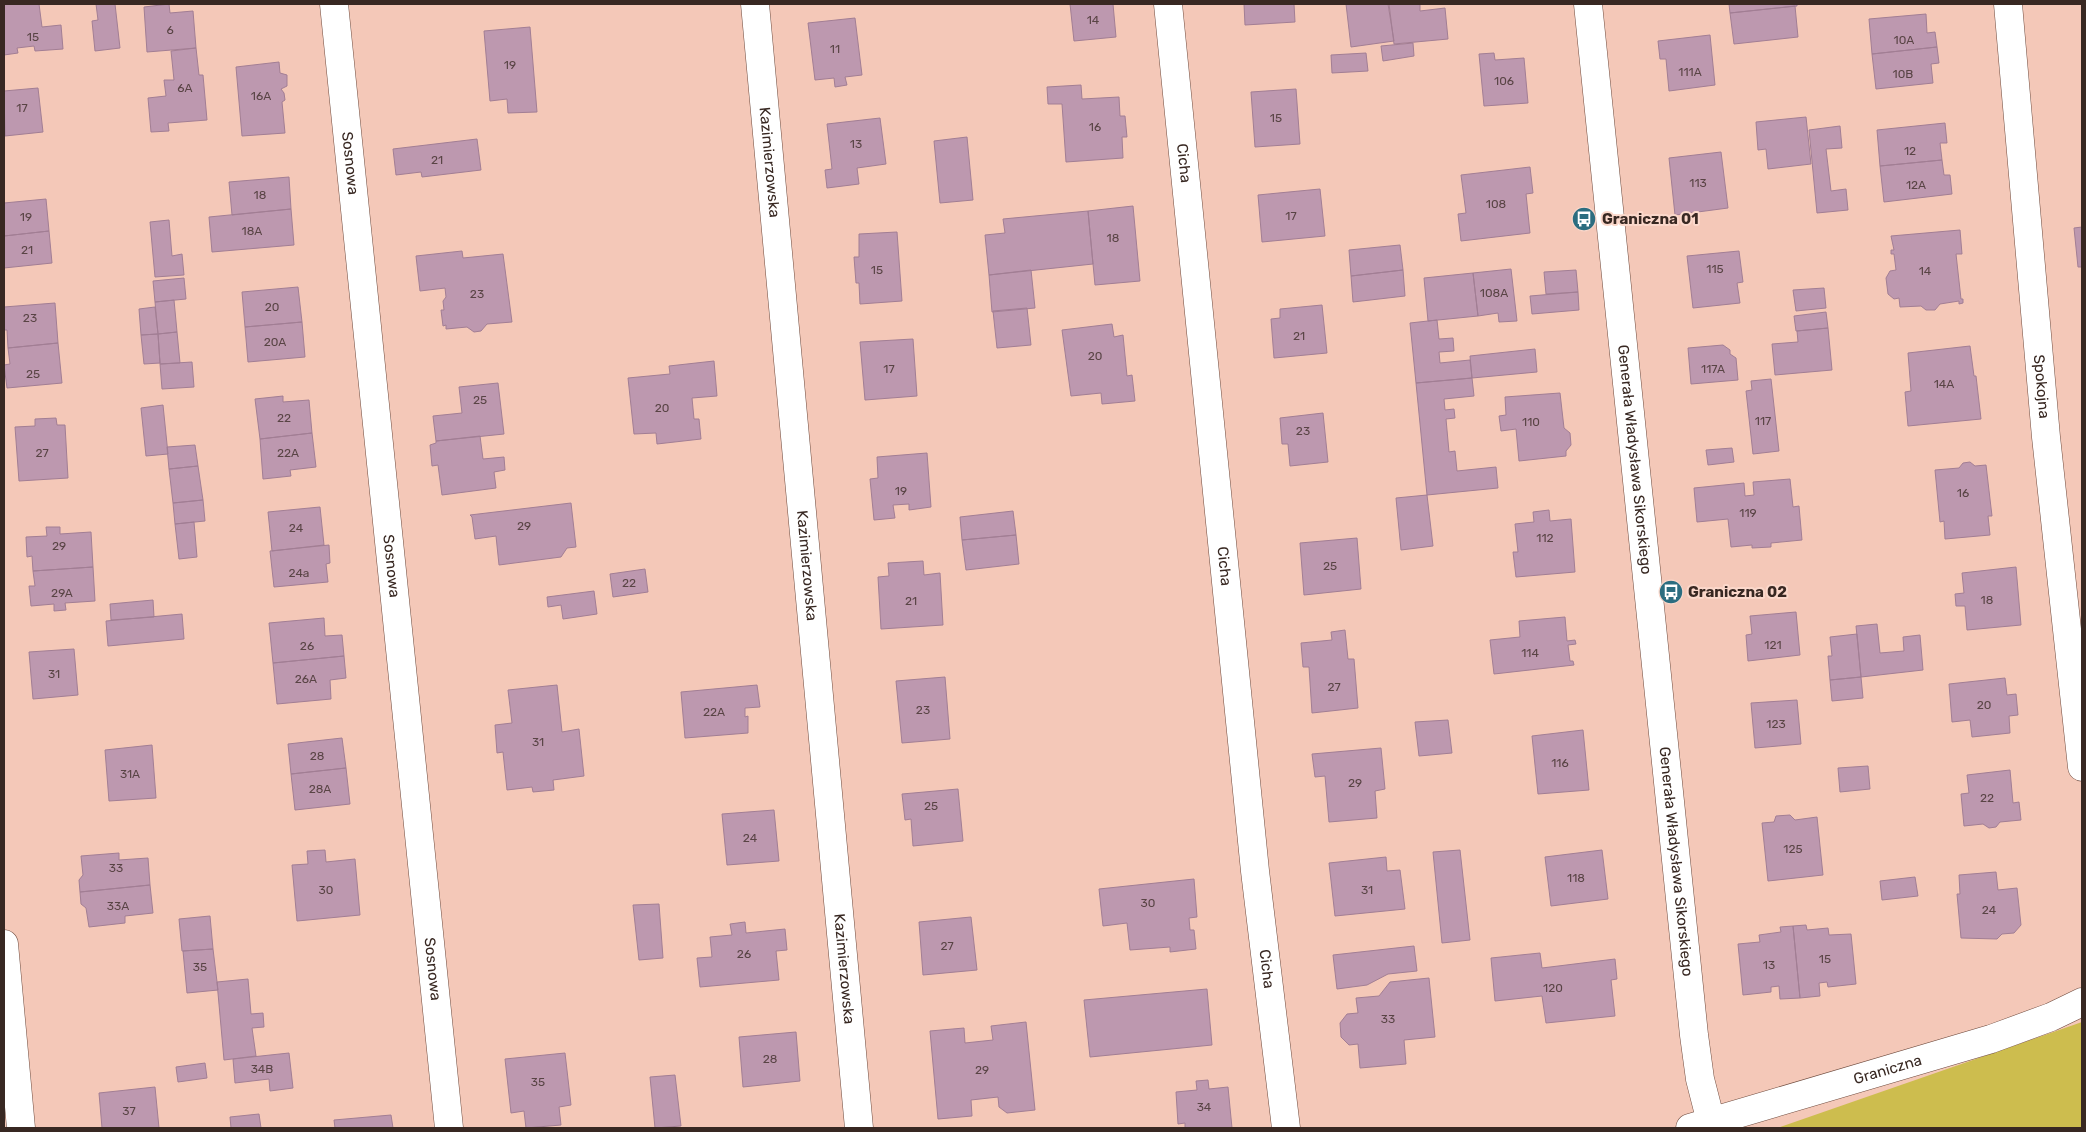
<svg xmlns="http://www.w3.org/2000/svg" width="2086" height="1132" font-family="Rubik,sans-serif">
  <style>
    .green { fill: #cdbd4e }
    .building { fill: #bd98af; stroke: #a27e94 }
    .lines { fill: none; stroke-linecap: round; stroke-linejoin: round }
    .minor-casing { stroke: #6e4a3d; stroke-width: 29 }
    .minor { stroke: #fff; stroke-width: 28 }
    .labels { text-anchor: middle; stroke-width: 4; stroke-linejoin: round; paint-order: stroke }
    .number-label { font-size: 12px; fill: #594445 }
    .street-label { font-size: 15px; fill: #382822; stroke: #fbd8cb }
    .poi-label { font-size: 15px; font-weight: bold; fill: #382822; stroke: #fbd8cb; text-anchor: start }
  </style>
  <rect width="100%" height="100%" fill="#f4c8b8"/>
  <path class="green" d="M2082 1022V1128H1777Z"/>
  <path class="building" d="M4 4H39L42 27 61 25 63 49 35 51 34 46 17 48 18 53 4 55Z
    M96 4H115L120 48 95 51 92 21 98 20Z
    M169 4 170 13 193 11 196 48 147 52 144 7Z
    M1070 4H1113L1116 37 1074 41Z
    M1244 4H1294L1295 22 1245 25Z
    M1346 4H1388L1394 41 1351 47Z
    M1389 4H1420V11L1445 8 1448 39 1394 44Z
    M1729 4H1797V6L1730 13Z
    M1795 6 1798 37 1734 44 1730 13Z
    M1926 14 1927 33 1935 32 1937 47 1872 54 1869 19Z
    M855 18 862 75 845 77 847 85 835 87 834 78 815 80 808 23Z
    M530 27 537 112 508 113 507 99 490 101 484 31Z
    M1710 35 1715 85 1669 91 1666 59H1660L1658 41Z
    M1413 43 1414 56 1383 61 1381 46Z
    M1937 47 1939 63 1931 64 1933 83 1876 89 1872 54Z
    M196 48 199 75H203L207 120 168 123 169 131 151 132 148 98 166 96 164 80H174L171 51Z
    M1366 53 1368 71 1332 73 1331 55Z
    M1494 53 1495 60 1524 58 1528 103 1484 106 1479 54Z
    M279 62 280 73 287 75V86L281 89 284 93 285 100 282 102 285 133 242 136 236 67Z
    M1081 85 1082 99 1119 97 1120 116H1125L1127 137H1122L1123 158 1066 162 1062 104H1048L1047 87Z
    M38 88 43 132 5 136 4 91Z
    M1296 89 1300 144 1255 147 1251 92Z
    M1806 117 1811 164 1768 169 1766 149 1758 150 1756 122Z
    M880 118 886 164 857 168 859 184 827 188 825 170 832 169 827 124Z
    M1945 123 1947 143H1940L1942 160 1880 166 1877 130Z
    M1840 126 1842 148 1826 149 1831 191 1846 189 1848 210 1817 213 1809 130Z
    M967 137 973 200 940 203 934 141Z
    M477 139 481 170 422 177 421 172 396 175 393 149Z
    M1721 152 1728 208 1675 215 1669 158Z
    M1942 160 1944 175H1950L1952 194 1884 202 1880 166Z
    M1530 167 1533 193 1526 194 1530 233 1461 241 1458 214 1466 213 1461 175Z
    M289 177 291 209 232 215 229 182Z
    M1320 189 1325 236 1262 242 1258 195Z
    M46 199 49 231 4 236V203Z
    M1133 206 1140 281 1095 285 1088 211Z
    M291 209 294 245 212 252 209 217Z
    M1088 211 1093 264 989 275 985 235 1005 233 1003 219Z
    M169 220 172 256 182 254 184 275 155 277 150 222Z
    M2082 227V267H2078L2074 228Z
    M1960 230 1962 254H1956L1961 299H1963V303L1959 304V301L1940 304 1935 310H1926L1921 306 1900 307 1899 298 1894 299 1888 294 1886 278 1890 271 1896 270 1894 254H1891V250H1894L1891 236Z
    M49 231 52 263 4 268V236Z
    M897 232 902 301 860 304 859 283H856L854 257H859V234Z
    M1400 245 1403 270 1351 276 1349 250Z
    M462 251 463 258 503 254 512 322 487 324 481 331 474 332 467 327 446 329V325L443 326 441 310H444L443 301 446 297 445 288 420 291 416 256Z
    M1739 251 1743 282 1737 283 1740 303 1693 308 1687 256Z
    M1511 269 1517 321 1499 322 1498 313 1478 316 1473 273Z
    M1031 270 1035 308 992 312 989 275Z
    M1403 270 1405 296 1353 302 1351 276Z
    M1576 270 1578 292 1546 294 1544 272Z
    M1473 273 1478 316 1428 321 1424 278Z
    M184 278 186 299 155 302 153 281Z
    M298 287 302 322 245 327 242 292Z
    M1824 288 1826 308 1796 311 1793 290Z
    M1578 292 1579 310 1532 314 1530 296Z
    M174 300 177 332 158 334 155 302Z
    M55 303 58 343 8 348 7 330H4V307Z
    M1322 305 1327 353 1274 358 1271 319 1280 318V309Z
    M155 307 158 334 141 335 139 309Z
    M1027 308 1031 345 997 348 993 311Z
    M1826 312 1828 328 1796 331 1794 316Z
    M1437 320 1439 339 1453 338 1454 351 1439 352 1440 363 1470 360 1472 378 1416 383 1410 323Z
    M302 322 305 357 248 362 245 327Z
    M1112 324 1114 337 1123 335 1127 376 1132 375 1135 401 1102 404 1101 393 1071 396 1062 330Z
    M1828 328 1832 370 1775 375 1772 344 1798 342 1797 331Z
    M177 332 180 363 160 364 158 334Z
    M158 334 160 363 144 364 141 335Z
    M913 339 917 396 865 400 860 342Z
    M58 343 62 383 7 388 4 365 10 364 8 348Z
    M1723 345 1730 350V354L1736 358 1738 380 1691 384 1688 348Z
    M1970 346 1974 376H1976L1981 419 1908 426 1905 392 1911 391 1908 353Z
    M1535 349 1537 372 1472 378 1470 356Z
    M714 361 717 396 692 398 694 419H699L701 439 657 444 656 433 634 434 628 378 670 374 669 366Z
    M192 362 194 387 162 389 160 364Z
    M1472 378 1474 396 1444 399 1445 410 1454 409 1455 418 1446 419 1449 452 1455 451 1457 471 1496 467 1498 488 1427 495 1416 383Z
    M1771 379 1779 451 1753 454 1746 391 1752 390 1751 381Z
    M498 383 504 434 436 441 433 416 462 413 459 387Z
    M1560 393 1564 428 1570 433 1571 445 1566 451V456L1519 461 1516 429 1501 431 1499 416 1506 415 1505 397Z
    M283 396V402L309 400 312 433 260 439 255 399Z
    M163 405 168 454 146 456 141 408Z
    M1323 413 1328 462 1290 466 1288 444H1282L1280 418Z
    M56 418 57 425H65L68 478 19 481 15 427 35 426V419Z
    M312 433 316 467 290 470 291 476 263 479 260 439Z
    M480 436 483 459 504 457 505 470 494 472 496 488 442 495 438 465 432 466 430 445 436 443V441Z
    M195 445 198 466 169 469 167 447Z
    M1732 448 1734 462 1708 465 1706 450Z
    M927 453 931 507 909 510V504L893 505 895 518 874 520 870 479 878 478 877 457Z
    M1970 462 1975 466 1986 465 1992 516H1988L1990 535 1945 539 1944 521 1940 522 1935 470 1959 468 1963 463Z
    M198 466 203 500 173 503 169 469Z
    M1790 479 1793 507 1799 506 1802 540 1771 543V547L1752 548V545L1731 547 1728 519 1697 522 1694 488 1744 483 1745 496 1754 495 1753 482Z
    M1427 495 1433 546 1401 550 1396 498Z
    M203 500 205 521 175 524 173 503Z
    M571 503 576 547 567 548 561 557 499 565 496 536 475 539 472 517 470 515Z
    M320 507 324 545 272 551 268 512Z
    M1549 510 1550 521 1571 519 1575 572 1516 577 1513 552H1518L1515 524 1534 522 1533 512Z
    M1013 511 1016 535 962 540 960 517Z
    M194 522 197 557 179 559 175 524Z
    M46 527H60V534L91 532 93 567 33 571 32 556 27 557 26 537 47 536Z
    M1016 535 1019 564 966 570 962 540Z
    M1357 538 1361 589 1304 595 1300 543Z
    M329 545 330 563 326 564 328 582 274 587 270 551Z
    M923 561 924 575 940 573 943 625 881 629 878 577 889 576 888 563Z
    M93 567 95 601 65 603 66 610 54 611V604L31 606 29 586H35L33 571Z
    M2016 567 2021 625 1967 630 1965 606H1956L1955 594 1964 593 1962 573Z
    M645 569 648 592 613 597 610 574Z
    M594 591 597 614 563 619 561 605 548 607 547 597Z
    M153 600 154 617 111 620 110 604Z
    M1796 612 1800 655 1748 661 1746 635 1752 634 1750 616Z
    M182 614 184 639 108 646 106 621Z
    M1565 617 1567 641 1575 640 1576 644 1568 645 1570 661H1573L1574 665 1494 674 1490 640 1520 637 1519 621Z
    M324 618 325 636 342 635 344 656 273 663 269 623Z
    M1877 624 1880 653 1904 651 1903 637 1920 635 1923 670 1861 677 1856 626Z
    M1345 630 1348 659H1354L1358 708 1312 713 1309 667H1303L1301 643 1332 640 1331 632Z
    M1857 634 1861 677 1830 680 1828 656H1832L1830 637Z
    M74 649 78 695 33 699 29 652Z
    M344 656 346 678 330 680 331 699 277 704 273 663Z
    M945 677 950 739 902 743 896 681Z
    M1861 677 1863 698 1832 701 1830 680Z
    M2005 678 2007 695 2016 694 2018 715 2009 716 2010 733 1972 737 1970 720 1952 722 1949 684Z
    M557 685 562 732 579 729 584 776 553 780 554 790 533 792 532 787 507 790 503 752 497 753 495 725 512 723 508 690Z
    M757 685 760 707 745 708V717L748 716V733L685 738 681 692Z
    M1797 700 1801 744 1755 748 1751 703Z
    M1448 720 1452 753 1419 756 1415 722Z
    M1583 730 1589 790 1538 794 1532 736Z
    M342 738 346 768 291 774 288 744Z
    M152 745 156 798 109 801 105 750Z
    M1381 748 1385 789 1375 791 1377 818 1329 822 1325 776 1315 777 1312 754Z
    M1868 766 1870 789 1840 792 1838 768Z
    M346 768 350 804 295 810 291 774Z
    M2010 770 2013 803 2019 802 2021 820 2000 822 1996 827 1989 828 1983 824 1964 826 1961 794 1969 793 1967 775Z
    M958 789 963 841 913 846 911 819 905 820 902 794Z
    M774 810 779 861 727 865 722 814Z
    M1790 815 1795 820 1817 817 1823 875 1768 881 1762 823 1774 822 1776 816Z
    M325 850 326 862 355 859 360 915 297 921 292 865 308 864 307 851Z
    M1460 850 1470 940 1442 943 1433 852Z
    M1602 850 1608 899 1551 906 1545 857Z
    M119 853V860L148 858 150 885 80 892 79 880 83 875 81 856Z
    M1386 857 1387 871 1400 870 1405 909 1335 916 1329 863Z
    M1996 872 1998 890 2017 888 2021 925 2014 933 2002 934 1997 939 1961 938 1957 894H1960L1959 875Z
    M1915 877 1918 896 1882 900 1880 881Z
    M1194 879 1197 917 1189 918 1190 930H1194L1196 949 1170 952V947L1130 950 1127 923 1103 926 1099 889Z
    M150 885 153 913 125 916V923L89 927 86 908 81 904 80 892Z
    M659 904 663 958 639 960 633 905Z
    M210 916 213 949 182 951 179 919Z
    M971 917 977 970 923 975 919 922Z
    M745 922 746 933 785 929 787 950 776 951 779 980 700 987 697 958 712 957 710 937 732 935 730 924Z
    M1806 925 1807 930 1828 928 1829 935 1851 934 1856 984 1828 987 1827 982 1819 983 1820 996 1800 998 1793 926Z
    M1793 926 1800 998 1780 999 1779 986 1771 987V992L1743 995 1738 944 1760 942 1759 935 1781 932 1780 927Z
    M1414 946 1417 971 1388 974 1367 985 1337 989 1333 955Z
    M213 949 218 990 187 993 183 951Z
    M1540 953 1542 968 1615 959 1617 979 1611 980 1615 1016 1546 1023 1542 996 1495 1001 1491 958Z
    M1429 978 1435 1037 1404 1040 1406 1064 1360 1068 1358 1044 1349 1045 1341 1037 1340 1023 1347 1014 1358 1013 1356 998 1379 996 1390 982Z
    M248 979 251 1014 263 1013 264 1027 252 1028 256 1056 224 1060 217 982Z
    M1207 989 1212 1045 1090 1057 1084 1000Z
    M1026 1022 1035 1110 1007 1113 999 1107 998 1097 971 1100 972 1116 938 1119 930 1031 964 1028 965 1043 993 1040 991 1026Z
    M796 1032 800 1081 743 1087 739 1037Z
    M289 1053 293 1088 270 1091 269 1079 235 1083 233 1059Z
    M565 1053 571 1105 559 1107 561 1125 526 1128 524 1111 511 1113 505 1059Z
    M205 1063 207 1078 178 1082 176 1067Z
    M675 1075 681 1126 655 1128 650 1077Z
    M1208 1080 1209 1089 1228 1087 1232 1128H1185V1123L1178 1124 1176 1092 1197 1090 1196 1081Z
    M155 1087 159 1128H102L99 1093Z
    M259 1114 261 1128H231L230 1117Z
    M391 1115 393 1128H335L334 1120Z"/>
  <g class="lines">
    <g class="minor-casing">
      <g id="minor">
        <path id="s1" d="M334 4 449 1128"/>
        <path id="s2" d="M755 4 859 1128"/>
        <path id="s3" d="M1168 4 1255 871 1286 1128"/>
        <path id="s4" d="M1588 4 1694 1035 1700 1079 1711 1122"/>
        <path id="s5" d="M2008 4 2046 437 2082 767"/>
        <path d="M4 944 21 1128"/>
        <path id="s6" d="M1690 1128 1991 1039 2051 1017 2082 1002"/>
      </g>
    </g>
    <use href="#minor" class="minor"/>
  </g>
  <defs>
    <g id="bus-disc" transform="scale(1.25)"><circle r="9.5" fill="#2c6d80" stroke="#fbd8cb"/><path d="M-5-6H5V4H4V6H2V4H-2V6H-4V4H-5ZM-3.5-4V0h7V-4ZM-3.5 1.2v1.5H-2V1.2ZM2 1.2v1.5H3.5V1.2Z" fill="#fff"/></g>
  </defs>
  <g fill-rule="evenodd">
    <use href="#bus-disc" x="1584" y="219"/>
    <use href="#bus-disc" x="1671" y="592"/>
  </g>
  <g class="labels">
    <g class="number-label">
      <text x="1093" y="24">14</text>
      <text x="170" y="34">6</text>
      <text x="33" y="41">15</text>
      <text x="1904" y="44">10A</text>
      <text x="835" y="53">11</text>
      <text x="510" y="69">19</text>
      <text x="1690" y="76">111A</text>
      <text x="1903" y="78">10B</text>
      <text x="1504" y="85">106</text>
      <text x="185" y="92">6A</text>
      <text x="261" y="100">16A</text>
      <text x="22" y="112">17</text>
      <text x="1276" y="122">15</text>
      <text x="1095" y="131">16</text>
      <text x="856" y="148">13</text>
      <text x="1910" y="155">12</text>
      <text x="437" y="164">21</text>
      <text x="1698" y="187">113</text>
      <text x="1916" y="189">12A</text>
      <text x="260" y="199">18</text>
      <text x="1496" y="208">108</text>
      <text x="1291" y="220">17</text>
      <text x="26" y="221">19</text>
      <text x="252" y="235">18A</text>
      <text x="1113" y="242">18</text>
      <text x="27" y="254">21</text>
      <text x="1715" y="273">115</text>
      <text x="877" y="274">15</text>
      <text x="1925" y="275">14</text>
      <text x="1494" y="297">108A</text>
      <text x="477" y="298">23</text>
      <text x="272" y="311">20</text>
      <text x="30" y="322">23</text>
      <text x="1299" y="340">21</text>
      <text x="275" y="346">20A</text>
      <text x="1095" y="360">20</text>
      <text x="889" y="373">17</text>
      <text x="1713" y="373">117A</text>
      <text x="33" y="378">25</text>
      <text x="1944" y="388">14A</text>
      <text x="480" y="404">25</text>
      <text x="662" y="412">20</text>
      <text x="284" y="422">22</text>
      <text x="1763" y="425">117</text>
      <text x="1531" y="426">110</text>
      <text x="1303" y="435">23</text>
      <text x="42" y="457">27</text>
      <text x="288" y="457">22A</text>
      <text x="901" y="495">19</text>
      <text x="1963" y="497">16</text>
      <text x="1748" y="517">119</text>
      <text x="524" y="530">29</text>
      <text x="296" y="532">24</text>
      <text x="1545" y="542">112</text>
      <text x="59" y="550">29</text>
      <text x="1330" y="570">25</text>
      <text x="299" y="577">24a</text>
      <text x="629" y="587">22</text>
      <text x="62" y="597">29A</text>
      <text x="1987" y="604">18</text>
      <text x="911" y="605">21</text>
      <text x="1773" y="649">121</text>
      <text x="307" y="650">26</text>
      <text x="1530" y="657">114</text>
      <text x="54" y="678">31</text>
      <text x="306" y="683">26A</text>
      <text x="1334" y="691">27</text>
      <text x="1984" y="709">20</text>
      <text x="923" y="714">23</text>
      <text x="714" y="716">22A</text>
      <text x="1776" y="728">123</text>
      <text x="538" y="746">31</text>
      <text x="317" y="760">28</text>
      <text x="1560" y="767">116</text>
      <text x="130" y="778">31A</text>
      <text x="1355" y="787">29</text>
      <text x="320" y="793">28A</text>
      <text x="1987" y="802">22</text>
      <text x="931" y="810">25</text>
      <text x="750" y="842">24</text>
      <text x="1793" y="853">125</text>
      <text x="116" y="872">33</text>
      <text x="1576" y="882">118</text>
      <text x="326" y="894">30</text>
      <text x="1367" y="894">31</text>
      <text x="1148" y="907">30</text>
      <text x="118" y="910">33A</text>
      <text x="1989" y="914">24</text>
      <text x="947" y="950">27</text>
      <text x="744" y="958">26</text>
      <text x="1825" y="963">15</text>
      <text x="1769" y="969">13</text>
      <text x="200" y="971">35</text>
      <text x="1553" y="992">120</text>
      <text x="1388" y="1023">33</text>
      <text x="770" y="1063">28</text>
      <text x="262" y="1073">34B</text>
      <text x="982" y="1074">29</text>
      <text x="538" y="1086">35</text>
      <text x="1204" y="1111">34</text>
      <text x="129" y="1115">37</text>
    </g>
    <g class="street-label">
      <text dy="5" stroke="none"><textPath href="#s1" startOffset="160">Sosnowa</textPath></text>
      <text dy="5" stroke="none"><textPath href="#s2" startOffset="159">Kazimierzowska</textPath></text>
      <text dy="5" stroke="none"><textPath href="#s3" startOffset="160">Cicha</textPath></text>
      <text dy="5" stroke="none"><textPath href="#s5" startOffset="384">Spokojna</textPath></text>
      <text dy="5" stroke="none"><textPath href="#s4" startOffset="458">Generała Władysława Sikorskiego</textPath></text>
      <text dy="5" stroke="none"><textPath href="#s1" startOffset="565">Sosnowa</textPath></text>
      <text dy="5" stroke="none"><textPath href="#s2" startOffset="564">Kazimierzowska</textPath></text>
      <text dy="5" stroke="none"><textPath href="#s3" startOffset="565">Cicha</textPath></text>
      <text dy="5" stroke="none"><textPath href="#s4" startOffset="862">Generała Władysława Sikorskiego</textPath></text>
      <text dy="5" stroke="none"><textPath href="#s1" startOffset="970">Sosnowa</textPath></text>
      <text dy="5" stroke="none"><textPath href="#s2" startOffset="969">Kazimierzowska</textPath></text>
      <text dy="5" stroke="none"><textPath href="#s3" startOffset="970">Cicha</textPath></text>
      <text dy="5" stroke="none"><textPath href="#s6" startOffset="206">Graniczna</textPath></text>
    </g>
    <g class="poi-label">
      <text x="1602" y="224">Graniczna 01</text>
      <text x="1688" y="597">Graniczna 02</text>
    </g>
  </g>
  <rect width="2086" height="1132" fill="none" stroke="#382822" stroke-width="10"/>
</svg>
